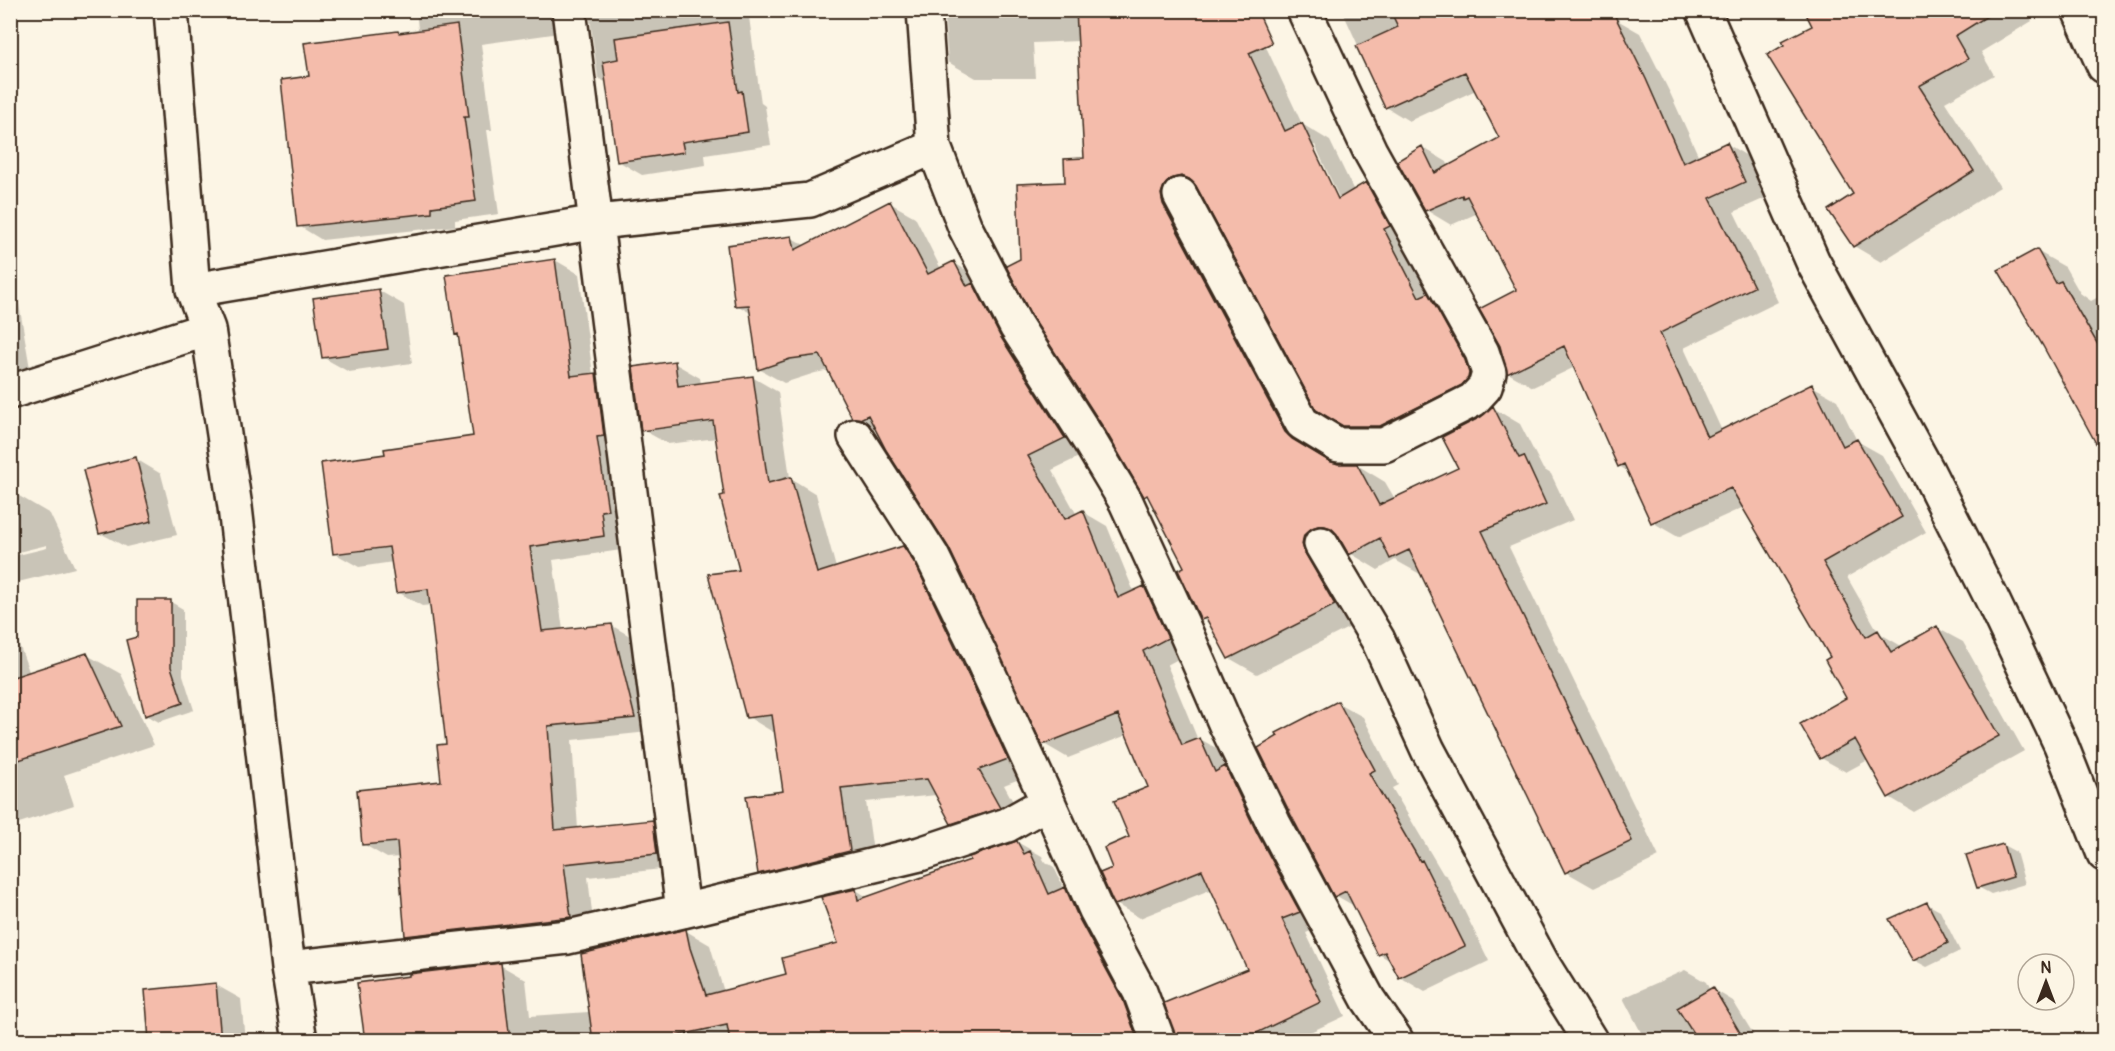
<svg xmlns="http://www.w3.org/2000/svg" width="2115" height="1051" font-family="Pangolin,sans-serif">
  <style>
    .shadow { fill: #0003; fill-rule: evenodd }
    .building { fill: #f4bcab; stroke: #3b2a1e; stroke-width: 1.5 }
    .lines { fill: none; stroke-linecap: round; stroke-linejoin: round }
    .minor-casing { stroke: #3b2a1e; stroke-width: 38 }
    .minor { stroke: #fcf5e5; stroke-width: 33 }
  </style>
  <rect width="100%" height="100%" fill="#fcf5e5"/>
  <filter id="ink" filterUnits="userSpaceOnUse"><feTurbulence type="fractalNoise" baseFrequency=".0167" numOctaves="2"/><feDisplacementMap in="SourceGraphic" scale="12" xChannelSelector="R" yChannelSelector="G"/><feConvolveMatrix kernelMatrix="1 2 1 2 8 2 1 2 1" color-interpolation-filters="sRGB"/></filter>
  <g filter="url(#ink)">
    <path class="shadow" d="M416 10H580L574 31 481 44 492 130H487L499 214 455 220V226L322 240 299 226 310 77 306 45 418 29Z
      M589 10H748L761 103 765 106 771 145 705 155 706 165 642 175 618 161 607 83 598 78Z
      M944 10H1256L1259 44 1267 49 1302 124 1330 141 1354 191 1366 183 1394 200 1492 377 1373 442 1344 425 1202 193 1192 202 1191 221 1313 449 1320 457 1338 465H1357L1385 482 1395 499 1460 468 1482 418 1493 408 1520 424 1543 469 1551 474 1573 520 1509 547 1659 857 1594 888 1566 872 1422 573 1420 574 1395 560 1378 570 1350 553 1343 542 1340 543 1332 551 1362 621 1257 674 1229 658 1212 625 1202 619 1186 567 1150 498 1145 496 1022 260 1086 160 1079 41 1033 43 1035 78H976L948 62ZM1311 145H1315L1343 206 1340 207Z
      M1342 10H1614L1619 21 1640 33 1671 95 1699 157 1727 144 1752 159 1770 196 1734 212 1778 302 1684 348 1722 431 1812 386 1837 400 1857 441 1882 455 1926 532 1847 577 1879 633 1903 647 1937 628 1963 642 2024 751 1914 812 1889 797 1868 760 1846 772 1821 758 1849 699 1832 658 1744 507 1678 537 1652 522 1629 472 1619 466 1575 367 1533 387 1508 373 1518 290 1478 213 1451 225 1426 210 1422 147 1447 162 1449 167 1501 138 1476 90 1409 121 1386 107Z
      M1805 10H2026L2032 21 1981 52 1994 75 1945 102 2000 187 1881 262 1854 246 1855 195 1814 26Z
      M890 203 915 217 941 269 954 263 978 277 1089 452 1052 470 1077 515 1083 512 1107 526 1134 592 1144 587 1168 602 1191 652 1167 665 1198 740 1200 739 1225 753 1323 926 1306 933 1345 1016 1293 1040H1178L1249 970 1212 889 1140 918 1116 904 1114 869 1131 838 1150 788 1127 735 1068 758 1044 744 950 547 878 431 853 417 830 370 815 373 784 383 759 369 752 314 737 305 792 238 806 246Z
      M10 251 33 386 10 390Z
      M2037 251 2065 267 2080 293 2091 301 2104 294V455L2045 345Z
      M555 260 579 274 593 375 596 374 620 388 628 549 553 560 563 630 611 625 635 639 658 731 572 740 578 829 652 821 676 835 680 867 588 877 594 930 431 949 407 935 400 857 387 858 363 844 442 783 448 745 432 605 422 606 398 592 393 562 359 567 334 553 386 455 475 437 460 336 456 334Z
      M378 290 404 305 412 363 349 372 324 358Z
      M674 363 700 378 701 384 752 377 778 392 790 478 816 494 836 568 903 548 929 562 1032 774 1004 785 1024 822 978 838 952 823 937 795 866 802 875 866 785 888 759 873 785 792 776 732H773L748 717 741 571 725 496 717 438 668 444 643 430Z
      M136 459 161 474 177 535 126 547 100 533Z
      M14 493 50 514 75 568 10 584V557L47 548V545L10 554V495Z
      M171 602 183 609V675L194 710 159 722 146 715 138 638Z
      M10 620 30 674 87 655 121 674 154 745 64 775 74 805 10 826Z
      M1338 703 1363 717 1398 785 1392 788 1443 874 1447 876 1489 961 1425 992 1400 977 1392 962 1379 954 1356 907 1335 895Z
      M1017 842 1042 856 1044 861 1054 867 1064 889 1090 903 1157 1040H659L622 946 686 931 710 945 724 992 788 975 840 944 856 890 869 898 972 861Z
      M2003 845 2016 852 2025 884 1991 894 1978 887Z
      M1927 904 1940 911 1960 951 1927 967 1914 960Z
      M500 965 526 980 530 1016 603 1011 630 1040H367Z
      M1685 970 1706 982 1710 991 1713 989 1733 1001 1757 1040H1645L1623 998Z
      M216 985 241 999 245 1040H151Z"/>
    <path class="building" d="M1076 10H1257L1272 43 1249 53 1285 131 1302 123 1338 199 1366 182 1390 226 1384 229 1419 297 1428 293 1465 360 1469 373 1468 378 1462 385 1380 426H1343L1316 410 1196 186 1189 179 1181 176 1171 179 1164 186 1161 194 1163 204 1285 432 1292 439 1329 461 1338 464H1357L1379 505 1458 468 1442 437 1481 417 1493 406 1519 458 1524 456 1546 504 1482 531 1632 841 1565 873 1409 550 1390 559 1380 538 1349 555 1337 534 1331 528 1321 525 1312 528 1304 535 1302 544 1305 553 1335 605 1228 659 1206 618 1201 620 1178 570 1184 567 1147 495 1144 497 1105 430 1032 317 1006 266 1020 259 1017 184 1065 182 1064 159 1084 158Z
      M1390 10H1612L1646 79 1683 163 1727 142 1745 182 1710 198 1754 287 1660 333 1707 437 1812 384 1843 446 1857 439 1902 517 1823 562 1866 637 1878 630 1891 652 1937 626 1999 736 1888 798 1855 739 1820 759 1800 724 1846 698 1825 660 1830 657 1731 488 1651 523 1624 464 1618 467 1564 346 1507 374 1500 346 1479 309 1516 290 1467 196 1463 198 1462 195 1425 211 1397 161 1422 146 1435 173 1499 138 1465 72 1385 108 1356 46 1398 27Z
      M1804 10H1997L1955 36 1968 59 1919 86 1974 171 1853 247 1828 210 1853 194 1767 55 1784 45 1782 41 1812 26Z
      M728 22 738 92 742 91 748 132 682 142 684 152 617 162 603 62 618 59 615 38Z
      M457 25 469 117H464L476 201 432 207V213L297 227 281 80 309 76 304 43 398 31 399 33Z
      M890 201 928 274 954 261 967 286 973 283 1000 336 1065 438 1028 456 1065 519 1083 510 1118 598 1144 586 1168 638 1143 651 1182 745 1200 738 1215 772 1225 766 1257 833 1300 912 1282 919 1321 1002 1240 1041H1176L1164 1003 1247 969 1202 870 1115 905 1113 902 1100 873 1112 868 1104 848 1129 837 1114 801 1148 787 1118 715 1042 745 949 548 886 450 868 415 860 419 852 418 820 355 790 359 758 370 749 305 735 306 727 245 792 236 795 250Z
      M2037 249 2056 283 2061 281 2104 355V458L2043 346 1998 270Z
      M555 259 571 376 596 373 604 436 597 437 608 510 601 511 604 536 530 547 542 631 612 624 635 718 548 726 555 830 653 820 657 854 564 864 571 917 405 936 397 842 362 845 357 790 441 781 437 745 446 744 428 589 396 593 389 547 333 554 321 463 385 454 384 449 473 436 458 334 455 335 446 275Z
      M379 289 388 349 322 358 313 298Z
      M675 361 678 386 753 376 768 483 791 477 817 573 903 546 916 565 1008 759 979 770 1000 808 951 824 927 779 841 788 850 851 758 874 746 796 783 791 772 715 746 718 708 574 739 570 720 496 724 495 713 421 641 431 633 367Z
      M136 457 152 521 99 534 83 470Z
      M137 600H171V667L183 703 145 716 126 640 137 637Z
      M87 653 121 726 10 763V678Z
      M1338 701 1375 770 1369 773 1420 861 1422 860 1465 946 1399 978 1385 952 1378 955 1346 891 1334 897 1291 815 1258 748 1278 736 1276 733Z
      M1017 841 1024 854 1030 851 1049 894 1065 887 1079 919 1123 1000 1138 1041H730L727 1025 652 1041H593L581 954 686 929 690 948 706 995 786 974 782 958 838 943 821 897 856 889 858 900 970 860 969 857Z
      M2003 844 2013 877 1977 888 1966 855Z
      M1927 902 1948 943 1913 961 1889 919Z
      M501 963 510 1041H365L357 983 409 976V974Z
      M216 983 221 1041H149L145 990Z
      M1713 987 1745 1041H1698L1677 1008Z"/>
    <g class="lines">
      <g class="minor-casing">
        <path id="minor" d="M171 10 193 290 208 329 235 507 288 968 300 1040
          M1703 10 1813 262 1928 472 1991 597 2061 745 2104 854
          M2079 10 2104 66
          M934 147 965 227 1016 326 1089 440 1126 502 1183 626 1225 723 1274 824 1368 999 1396 1040
          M1180 195 1302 423 1338 445H1384L1473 400 1485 387 1489 373 1482 352 1370 151 1304 10
          M193 290 597 222 810 200 934 147 924 10
          M10 392 208 329
          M855 436 932 556 978 650 1048 802
          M1321 544 1378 640 1428 750 1542 963 1590 1040
          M683 911 920 854 1007 825 1048 802 1096 910 1140 992 1158 1040
          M288 968 568 937 683 911 569 10"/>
      </g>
      <use href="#minor" class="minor"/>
    </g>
  </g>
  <rect width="2115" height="1051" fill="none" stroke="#fcf5e5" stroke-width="36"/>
  <rect x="18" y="18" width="2079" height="1015" fill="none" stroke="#3b2a1e" stroke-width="2" filter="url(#ink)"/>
  <g transform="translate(2046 982)"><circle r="28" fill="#fcf5e5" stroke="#afa495" stroke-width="1.5"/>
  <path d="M0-4.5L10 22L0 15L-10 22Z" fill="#3b2a1e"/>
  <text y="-9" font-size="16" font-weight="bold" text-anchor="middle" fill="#3b2a1e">N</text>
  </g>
</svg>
